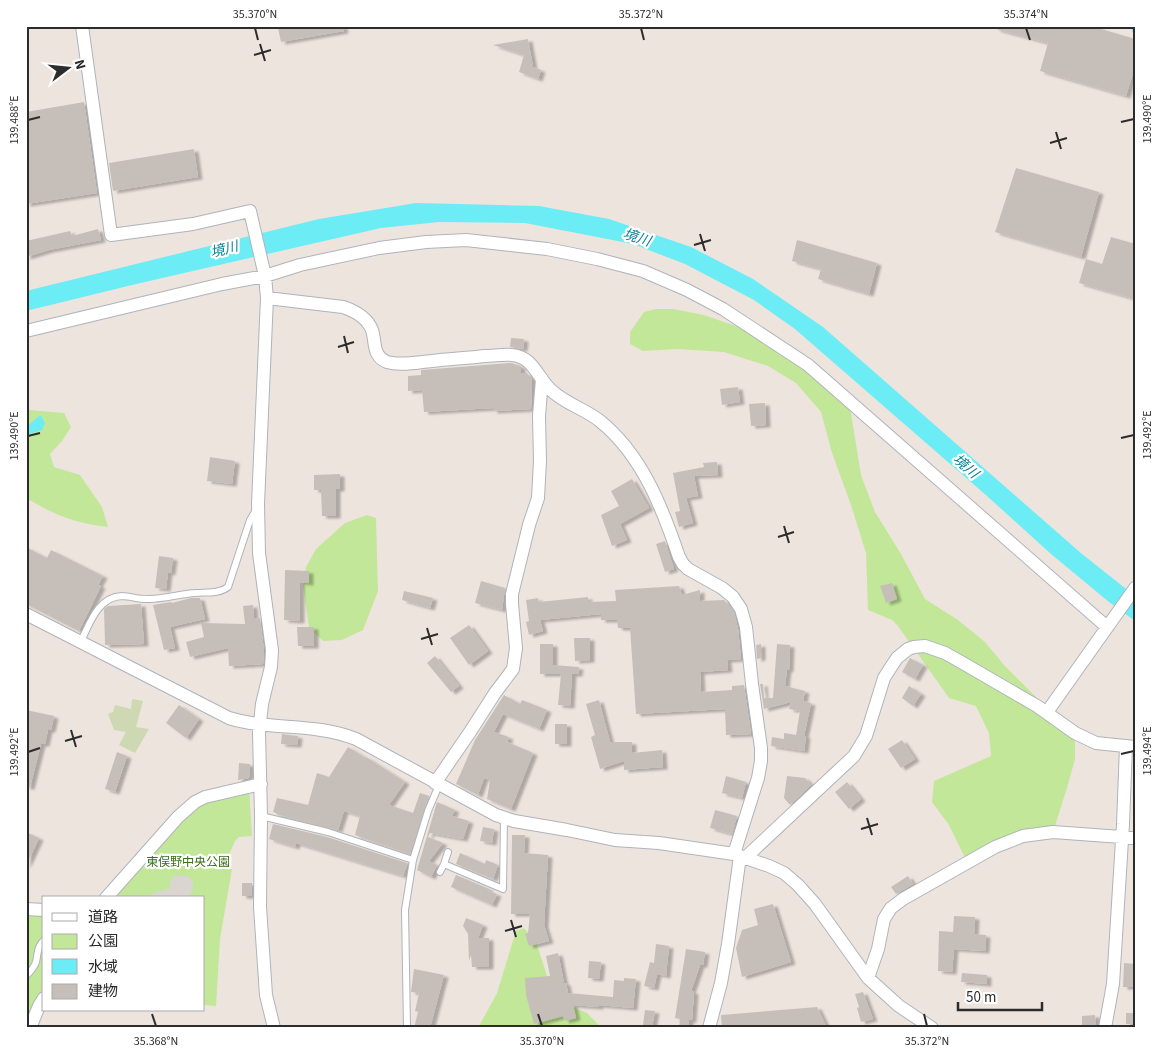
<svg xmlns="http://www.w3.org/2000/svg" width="1161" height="1054" font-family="'Source Sans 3','Noto Sans JP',sans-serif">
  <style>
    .green { fill: #c3e798 }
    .cemetery { fill: #ced9b4 }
    .plaza { fill: #dad5d1 }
    .water { fill: #6cecf5 }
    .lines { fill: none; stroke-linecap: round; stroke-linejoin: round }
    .stream { stroke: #6cecf5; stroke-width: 3 }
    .building { fill: #c6bfb9; filter: url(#shadow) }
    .lane-casing { stroke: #aeb4bc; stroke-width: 8 }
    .street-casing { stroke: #aeb4bc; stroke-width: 14 }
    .lane { stroke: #fff; stroke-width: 6 }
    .street { stroke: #fff; stroke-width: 12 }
    .ticks { fill: none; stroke: #2c2c2c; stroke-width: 2 }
    .labels { text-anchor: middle; stroke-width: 4.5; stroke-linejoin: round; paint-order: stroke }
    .park-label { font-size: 12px; fill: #3b6e17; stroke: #fff }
    .water-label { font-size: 14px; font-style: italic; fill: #088296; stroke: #fff }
    .neatline { fill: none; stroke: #2c2c2c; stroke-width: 2 }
    .ticks-label { font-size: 12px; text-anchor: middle; fill: #2c2c2c }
  </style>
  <defs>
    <filter id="shadow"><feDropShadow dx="4.5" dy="2.5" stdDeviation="1" flood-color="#0004"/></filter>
  </defs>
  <rect width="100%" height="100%" fill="#eee4de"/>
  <path class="green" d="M656 309H673L704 315 770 338 849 401 861 475 875 512 901 554 925 599 958 620 985 642 1005 666 1062 723 1075 733V759L1067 788 1053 832 967 862 949 825 932 802 934 781 991 756 989 733 976 706 949 698 898 626 892 620 868 610 866 553 851 505 832 453 821 412 796 383 768 366 724 352 677 349 643 351 630 344V332L644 312Z
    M29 410 64 413 71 427 62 441 50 454 54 467 80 475 102 507 108 527C74 523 55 515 26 498V412Z
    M367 515 376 518 378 591 363 630 342 640 323 641 309 628 303 586 306 567 316 549 345 523Z
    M249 787 252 836 239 837 235 841 224 866 232 869 220 939 216 1006 204 1005V898H116L154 845 188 807Z
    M26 909 44 910V998L26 1028Z
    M524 928 536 942 553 994 563 1003 587 1013 602 1028H478L497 993 516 931Z"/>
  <path class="cemetery" d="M132 699 143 701 136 727 149 729 135 753 119 745 126 732 114 730 108 714 113 712 115 705 131 709Z"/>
  <path class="plaza" d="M178 875 189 877 193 882V890L186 898H140L170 888V882L173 877Z"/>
  <path class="water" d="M416 203 539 206 609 219 691 247 753 279 823 327 1082 554 1135 596V621L1109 602 1051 554 987 496 795 329 754 300 685 264 633 244 525 223 439 222 381 228 132 285 26 311V291L319 219Z
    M39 416H41L45 423 42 430 26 435V427Z"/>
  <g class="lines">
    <path class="stream" d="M1132 26 1135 34"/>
  </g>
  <path class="building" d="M292 26H343L344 31 281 42 278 28Z
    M996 26H1091L1135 39V66L1126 96 1040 71 1048 43 996 29Z
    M528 39 533 67 541 70 538 79 519 72 524 55 493 45Z
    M84 102 97 193 26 204V112Z
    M194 149 198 177 113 191 109 163Z
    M1016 168 1099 192 1081 257 995 232Z
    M98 229 101 240 49 250 26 257V241L70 231 72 236Z
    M1111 237 1135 244V299L1079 283 1086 259 1102 264Z
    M797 240 877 263 869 294 818 279 821 269 792 261Z
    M511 338 524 339 523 349 510 347Z
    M511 363 521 366V373H527L532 379 531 409 493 411V408L424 412 422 390 408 391V376L421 375V370Z
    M738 387 740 402 722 405 720 389Z
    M765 403 766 425 751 426 749 404Z
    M210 457 235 461 232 484 207 481Z
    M717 462 718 475 694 476 698 496 686 498 693 523 679 527 675 512 680 511 673 473 704 467 703 463Z
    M340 474V489H336V516H322L321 490H314V475Z
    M632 479 649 508 620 524 627 540 612 546 601 515 619 506 611 491Z
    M665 541 674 569 665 572 656 544Z
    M26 547 47 558 51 550 103 576 98 585 101 586 79 631 26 604Z
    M159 556 173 558 171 573 168 572 166 589 155 588Z
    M285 570 309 571V583L300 582V621L284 620Z
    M481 581 505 588 502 610 475 603Z
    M892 583 897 599 886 603 880 586Z
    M679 586 682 595 700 590V601L724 600 734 612 738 629 741 659 727 660 728 670 700 672 701 692 732 690V686L744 685 751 734 726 735 725 709 636 714 630 628H618L617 620H601V614L540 620 543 631 529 635 526 622 529 621 526 600 538 598 539 602 588 597V602L616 601 615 590Z
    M404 591 433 598 430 608 402 600Z
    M191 598H200L205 619 170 627 175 648 164 650 153 605 171 602 172 603Z
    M141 604 144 644 105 645 104 609 108 606Z
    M253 605 254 619 260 618 264 651 263 664 229 666 228 648 190 657 186 642 204 637 201 623 245 624 243 606Z
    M469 625 488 651 469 665 450 638Z
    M297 627H314V646H298Z
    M574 638H590V660L575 661Z
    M540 644H553V665L579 667 578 674H572L570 706 558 705 561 674H540Z
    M761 644V658L757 659 756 645Z
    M777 644 790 645 789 670 787 669 785 686 805 691 803 701 811 703 804 736H806L804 751 771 746 772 737 784 739V733L796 735 800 711 789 709 791 702 764 709 760 684H763L764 698H773Z
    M435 656 459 686 451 692 427 663Z
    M910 658 923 665 915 679 902 672Z
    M909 686 921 694 913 706 902 698Z
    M504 695 520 704 522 700 547 710 539 729 503 714 494 732 509 737 507 742 533 753 511 809 487 799 490 780 484 778 478 795 456 784 475 740Z
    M599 700 610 742H632V753L662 750 663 767 624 770V761L600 769 591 737 595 735 586 704Z
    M179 705 199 719 186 738 166 723Z
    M26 710 54 716 51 730H48L45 744H41L30 787H26Z
    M555 724H567V744H555Z
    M282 734 298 736 297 745 281 744Z
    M902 740 915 759 901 768 888 749Z
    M348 747 366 758V757L405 782 389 805 413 813 420 793 429 796 410 854 355 835 360 816 344 811 338 830 276 814V813L273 812 277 798 308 805 317 773 329 777Z
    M117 752 127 756 115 792 105 789Z
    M239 763 250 764 249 778 238 780Z
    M726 776 746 782 742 798 722 793Z
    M787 776 805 778 811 785 790 805 784 798Z
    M847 782 861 799 849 809 835 792Z
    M437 802 455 810 452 816 469 821 463 839 430 833 428 837 443 843 429 861 437 865 431 877 417 870Z
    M715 810 737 816 732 834 710 828Z
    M273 824 327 837 407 863V865L403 876 296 843 295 847 269 839Z
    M483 827 494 829 492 843 480 841Z
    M26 832 39 838 26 866Z
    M512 835H525L524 853 548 855 544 925 549 941 529 946 525 934 528 933 530 914H511Z
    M460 853 485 864 486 860 498 865 493 879 456 864Z
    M456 875 489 889 488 891 497 894 492 905 451 887Z
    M908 876 913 884 896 894 891 887Z
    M242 883H252V896H242Z
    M773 904 791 962 742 977 736 948 742 930 758 925 754 909Z
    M954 916 975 917 974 934 986 935 985 951 954 949 952 972 938 971 939 931 953 932Z
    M466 918 483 925 478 938H489V967H472L471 955 469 961 468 934 463 926Z
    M656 944 669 946 666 976 657 974 654 988 644 986 650 962 654 963Z
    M686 949 705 952 703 965H700L691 991 694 992 692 1020H689V1028H679L680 1019 675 1018Z
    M558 953 564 983H566L568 993 613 997 614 980 624 981V978L636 979 633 1008 599 1005V1007L573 1005 576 1018 565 1021 563 1016 534 1024 526 995 525 978 550 976 546 956Z
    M589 961 601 962 599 979 588 978Z
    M1124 963 1135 964V987H1123Z
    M414 969 444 975 430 1028H414L418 1012 415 1011 419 993 411 992Z
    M962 973 987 975V984L961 982Z
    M863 992 873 1019 861 1022 857 1008 859 1007 855 994Z
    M817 1007 827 1028H722L721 1015Z
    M645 1010 655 1011 652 1027 643 1025Z
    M1126 1013H1135V1024H1126Z
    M1095 1015 1096 1028H1082V1016Z"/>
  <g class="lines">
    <g class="lane-casing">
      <path id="lane" d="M81 641C90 623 98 597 122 596 131 596 140 600 149 599 164 599 180 594 195 593 206 592 219 594 228 587L250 520 256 510
        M261 816 328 832 413 860
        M448 852 444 864 503 889 504 818
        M440 872 444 864
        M26 976C30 972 34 968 36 962 38 953 37 947 44 940
        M407 1028 405 910 413 860 428 811 439 785"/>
    </g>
    <g class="street-casing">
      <path id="street" d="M82 26 111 235 193 224 250 211 265 276 267 298 258 504 259 553 272 650 271 667 262 704 259 732 261 816 260 907 266 995 274 1028
        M267 298 343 307C355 311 367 317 372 330 376 342 372 356 387 362 401 366 418 362 432 361 450 359 468 358 485 356 494 356 502 354 512 355 534 357 537 378 552 391 566 404 585 409 600 421 642 455 662 507 679 557L683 564 688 569 722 588 733 597 741 609 746 627 752 684 761 748V761L758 778 734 854
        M26 331 222 284 265 276 300 265 379 248 426 242 466 240 547 249 597 259 643 271 687 290 723 309 808 365 1107 627
        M26 614 229 718C271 731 313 722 356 739L496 815 514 821 567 830 615 840 659 843 734 854 769 866 784 873 798 885 815 904 868 978 899 1006 932 1028
        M1047 712 1135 588
        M435 783 470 732 495 693 513 669 516 648 512 604V594L529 525 538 498 540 461 539 416 542 379
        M745 858 854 756 866 736 884 678 891 667 897 658 908 649 914 647 925 646 945 653 961 662 1037 706 1075 733 1096 743 1135 747
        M106 898 178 817 195 802 205 797 261 784
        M26 909 44 910
        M868 978 878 949 884 919 891 908 903 899 995 847 1023 836 1053 832 1135 838
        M30 1028 39 1006 44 998
        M709 1028 721 983 728 944 740 856
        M1105 1028 1113 984 1123 824 1126 746"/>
    </g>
    <use href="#lane" class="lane"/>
    <use href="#street" class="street"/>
  </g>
  <path class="ticks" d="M255 28 258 40M641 28 644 40M1026 28 1030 40M260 44 265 61M254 55 271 50M28 120 40 117M1121 122 1134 119M1056 132 1061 149M1050 143 1067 138M700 234 705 251M694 245 711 240M344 336 348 353M338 347 354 342M28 436 40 433M1121 438 1134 435M784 526 789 543M778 537 794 532M427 628 432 645M421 639 438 634M71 730 76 747M65 741 82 736M28 752 40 748M1121 754 1134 751M867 818 872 835M861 829 878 824M511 920 516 937M505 931 522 926M152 1014 156 1026M538 1014 542 1026M924 1014 927 1026"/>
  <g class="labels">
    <g class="park-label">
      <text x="188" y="866">東俣野中央公園</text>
    </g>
    <g class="water-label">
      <text transform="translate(637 237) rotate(18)" y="5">境川</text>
      <text transform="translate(224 249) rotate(-14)" y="5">境川</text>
      <text transform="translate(966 466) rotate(41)" y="5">境川</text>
    </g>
  </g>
  <rect width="1161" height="1054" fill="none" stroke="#ffffff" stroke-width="55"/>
  <rect x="42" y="896" width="162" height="115" fill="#ffffff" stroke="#ababab"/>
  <rect x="52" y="913" width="25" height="8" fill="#ffffff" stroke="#ababab"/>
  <text x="88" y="922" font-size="15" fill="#2c2c2c">道路</text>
  <rect x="52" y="934" width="25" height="15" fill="#c3e798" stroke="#ababab"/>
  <text x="88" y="946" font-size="15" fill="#2c2c2c">公園</text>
  <rect x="52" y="959" width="25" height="15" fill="#6cecf5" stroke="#ababab"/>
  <text x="88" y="972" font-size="15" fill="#2c2c2c">水域</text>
  <rect x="52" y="984" width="25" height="15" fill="#c6bfb9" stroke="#ababab"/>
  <text x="88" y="996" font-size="15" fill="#2c2c2c">建物</text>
  <g transform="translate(68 68) rotate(74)" stroke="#ffffff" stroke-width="4" paint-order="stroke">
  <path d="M0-4L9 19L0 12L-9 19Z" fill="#2c2c2c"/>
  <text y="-8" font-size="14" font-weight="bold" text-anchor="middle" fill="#2c2c2c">N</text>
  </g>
  <path d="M958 1002v8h84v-8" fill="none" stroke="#2c2c2c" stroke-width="2.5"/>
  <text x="966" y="1002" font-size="15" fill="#2c2c2c" stroke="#ffffff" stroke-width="4" paint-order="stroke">50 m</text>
  <rect x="28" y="28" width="1106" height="998" class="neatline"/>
  <g class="ticks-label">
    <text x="255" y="18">35.370°N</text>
    <text x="641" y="18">35.372°N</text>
    <text x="1026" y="18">35.374°N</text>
    <text transform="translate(1147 119) rotate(-90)" y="4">139.490°E</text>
    <text transform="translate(14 120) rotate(-90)" y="4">139.488°E</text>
    <text transform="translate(1147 435) rotate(-90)" y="4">139.492°E</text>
    <text transform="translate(14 436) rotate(-90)" y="4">139.490°E</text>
    <text transform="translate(1147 751) rotate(-90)" y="4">139.494°E</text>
    <text transform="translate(14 752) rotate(-90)" y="4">139.492°E</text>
    <text x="156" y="1045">35.368°N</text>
    <text x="542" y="1045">35.370°N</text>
    <text x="927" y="1045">35.372°N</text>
  </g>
</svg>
